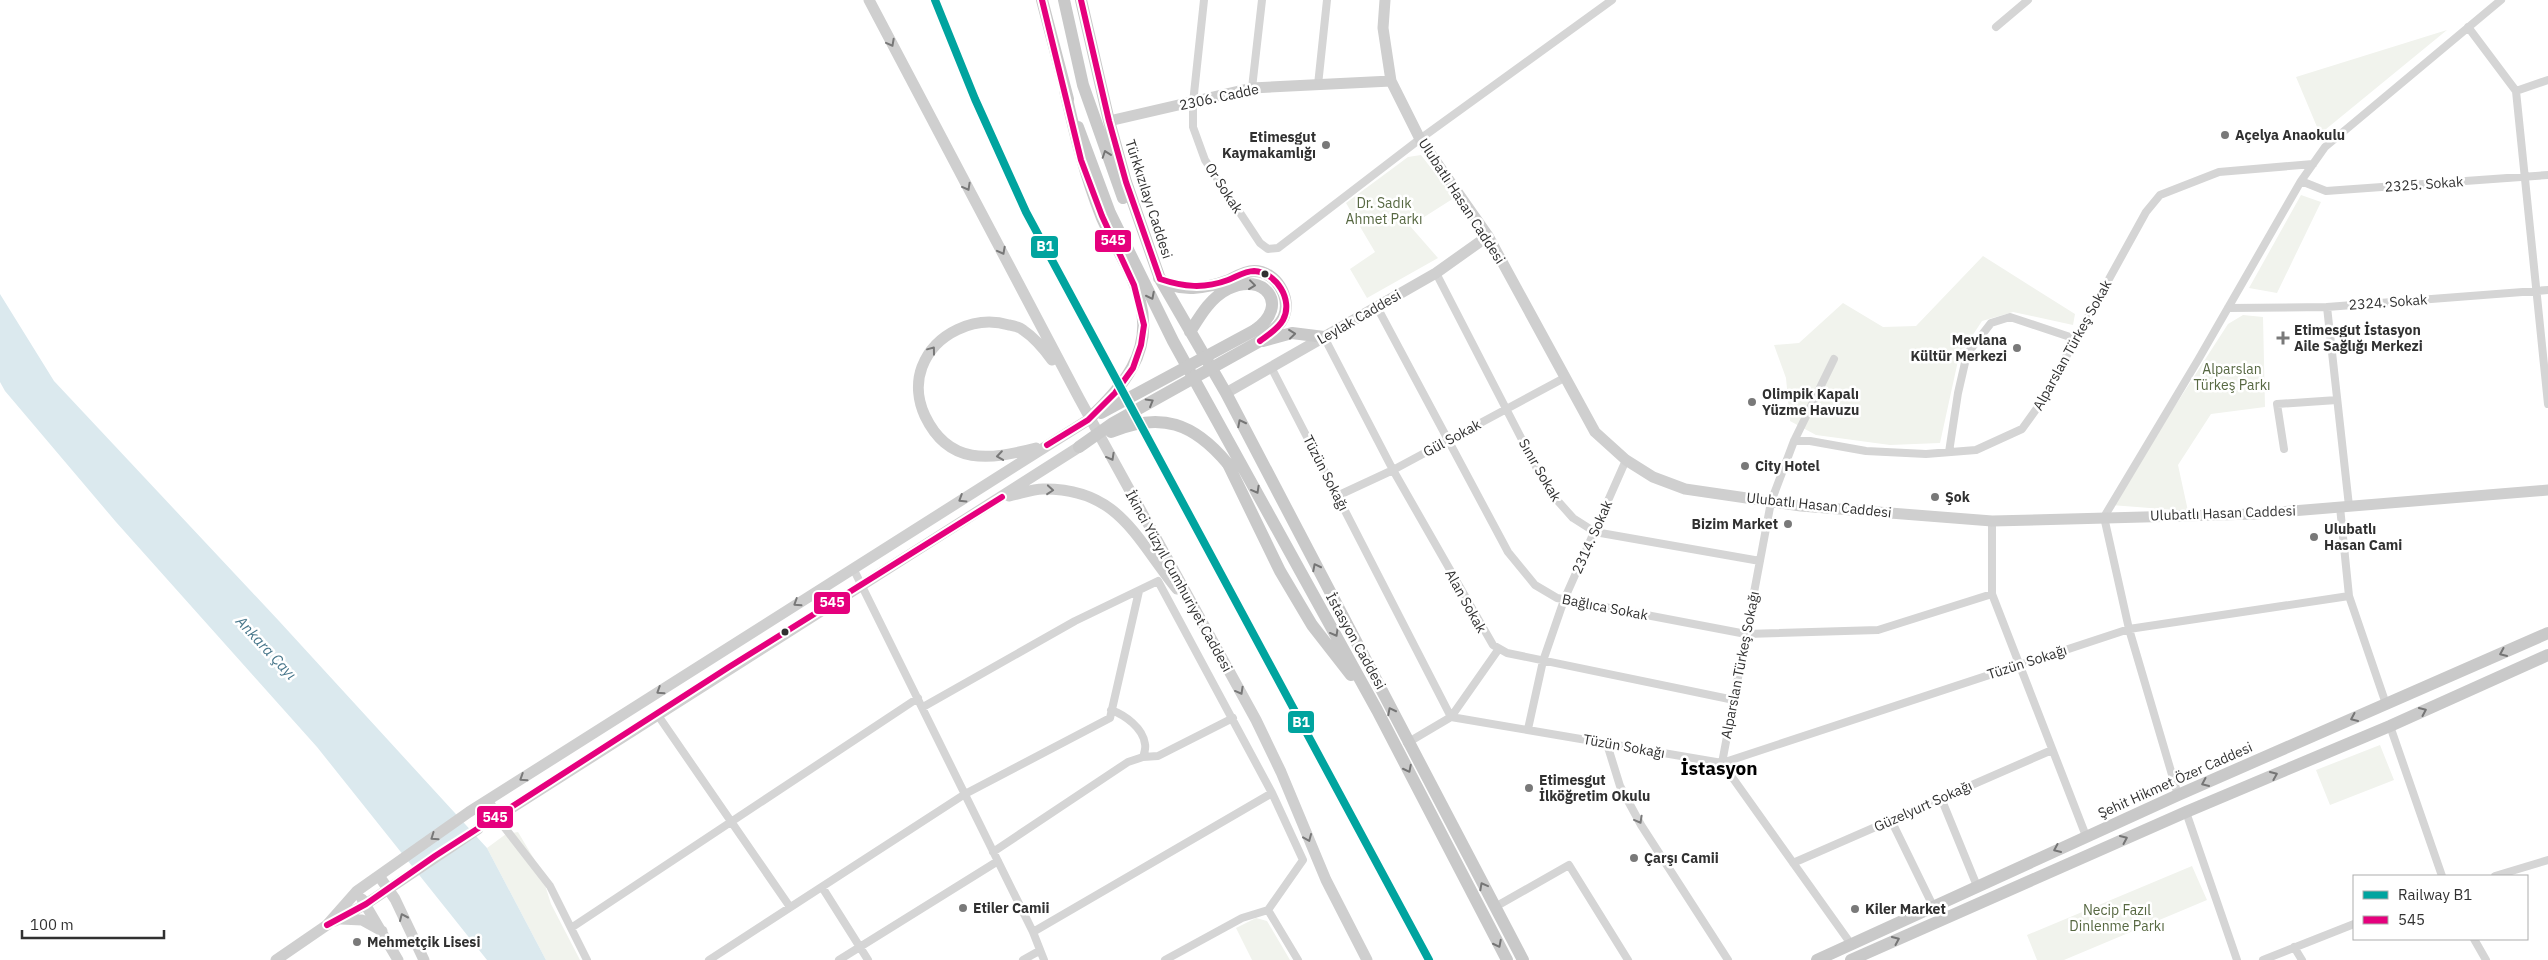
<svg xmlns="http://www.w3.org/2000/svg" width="2548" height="960" font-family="'IBM Plex Sans',sans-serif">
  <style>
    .green { fill: #f1f3ed }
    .water { fill: #dbe9ee }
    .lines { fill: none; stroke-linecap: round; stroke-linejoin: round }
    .street { stroke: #d5d5d5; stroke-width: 8 }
    .secondary { stroke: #cfcfcf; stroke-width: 11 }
    .primary { stroke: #c9c9c9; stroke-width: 12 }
    .primary-bridge { stroke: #c9c9c9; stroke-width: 12 }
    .bus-1-casing { stroke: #fff; stroke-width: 10 }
    .bus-1 { stroke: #e5007d; stroke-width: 6 }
    .rail-1-casing { stroke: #fff; stroke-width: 11 }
    .rail-1 { stroke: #00a49f; stroke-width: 8 }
    .oneway { stroke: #787878 }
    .oneway2 { stroke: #757575 }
    .oneway3 { stroke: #7b7b7b }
    .poi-dot { fill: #797979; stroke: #fff; stroke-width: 2 }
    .bus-dot { fill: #313131; stroke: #fff; stroke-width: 2 }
    .labels { text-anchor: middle; stroke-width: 5; stroke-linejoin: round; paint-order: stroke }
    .street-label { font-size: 14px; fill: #313131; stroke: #fff }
    .poi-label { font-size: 14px; font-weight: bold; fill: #313131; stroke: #fff; text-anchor: start }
    .park-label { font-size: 14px; fill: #576842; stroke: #fff }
    .water-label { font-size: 15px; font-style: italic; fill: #47768a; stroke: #fff }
    .district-label { font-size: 19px; font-weight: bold; fill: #000; stroke: #fff }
    .line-badge { stroke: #fff; stroke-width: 2 }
    .badge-label { font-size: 14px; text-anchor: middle; font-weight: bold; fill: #fff }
  </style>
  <rect width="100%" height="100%" fill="#fff"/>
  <path class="green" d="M2447 30 2320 134 2296 77Z
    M1421 155 1454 198 1410 226 1438 258 1367 298 1350 269 1375 252 1346 203 1408 157Z
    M2301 195 2321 202 2277 293 2249 288Z
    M1983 256 2075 314 2073 325 2013 312 1982 321 1959 356 1940 443 1890 445 1816 435 1790 421 1786 378 1774 345 1799 343 1843 303 1883 327 1916 326Z
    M2243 315 2263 317 2265 407 2211 414 2178 465 2188 511 2111 505 2228 324Z
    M2380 745 2394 780 2330 805 2316 770Z
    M518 832 540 869 551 904 580 960H546L487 848 506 834Z
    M2192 866 2207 900 2064 960H2037L2027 935Z
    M1256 918 1267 921 1290 960H1252L1236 928Z"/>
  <path class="water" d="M0 294 54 381 279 621 487 848 546 960H487L317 747 116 522 5 391 0 382Z"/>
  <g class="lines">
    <path class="street" d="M1204 0 1193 103V127L1205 160 1260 243 1268 249 1278 248 1420 139 1612 0
      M1996 27 2028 0
      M2468 27 2516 91 2548 404
      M1318 85 1327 0
      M1252 88 1262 0
      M2516 91 2548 80
      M2301 181 2326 191 2548 175
      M1436 273 1548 490 1573 518 1595 532 1760 561
      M1377 307 1508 552 1535 585 1557 598 1746 634 1878 630 1992 594
      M2327 307 2349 506
      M2228 308 2327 307 2548 290
      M1324 337 1393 470 1493 645 1507 653 1734 700
      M1834 359 1794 441 1771 502 1722 763 1851 944
      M1271 367 1451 717 1722 763 2129 629 2349 596
      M1794 441H1810L1866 451 1926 454 1976 450 2022 429 2040 404 2146 212 2160 195 2219 172 2313 164
      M2284 449 2277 404 2337 400
      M1949 452 1958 393 1967 354 1991 323 2010 317 2076 339
      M1337 496 1393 470 1566 377
      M2340 507 2349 596 2386 704
      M1992 521V594L2086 836
      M853 568 1033 932 1044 960
      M923 707 1075 621 1158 581 1272 793 1303 860 1268 910 1298 960
      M1111 710C1125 715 1143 728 1145 744 1146 748 1144 754 1143 757
      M657 714 790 907
      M2390 726 2442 876
      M1528 729 1543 661 1564 600 1626 460
      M1407 743 1451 717 1498 650
      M1607 744 1620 786 1641 825 1728 960
      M2178 795 2129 629 2104 517 2198 360 2301 181 2325 147 2501 0
      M1941 798 1977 886
      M489 800 505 828 550 886 587 960
      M2186 812 2237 960
      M1891 820 1933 906
      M993 852 1128 762 1143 757 1158 756 1233 718
      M1793 863 2052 750
      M2495 876 2548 860
      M822 887 868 960
      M1495 907 1569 865 1628 960
      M571 928 918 698
      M1033 932 1272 793
      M2474 939 2486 960
      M2294 947 2302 960
      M709 960 965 794 1110 718 1139 591
      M839 960 998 861
      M1023 960 1039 951
      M1165 960 1242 918 1268 910
      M2263 960 2354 924"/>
    <path class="secondary" d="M869 0 1079 398 1256 720 1281 772 1326 880 1367 960
      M1385 0 1383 28 1391 81 1420 139 1488 236 1595 432 1626 460 1653 477 1685 489 1801 506 1992 521 2255 514 2548 490
      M1109 121 1252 88 1391 81
      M1226 393 1436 273 1488 236
      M1036 448C989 460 949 466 925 416 918 401 916 383 922 367 935 333 975 315 1009 325 1014 326 1020 327 1023 330 1035 338 1044 349 1052 360
      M1009 496C1020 494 1032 489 1043 489 1119 488 1136 539 1177 589
      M499 816 1079 447
      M379 876 395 899 424 960
      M362 899 398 960
      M341 919 362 920 382 931
      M335 921 366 904 478 829
      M276 960 327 925 357 891 469 812 1088 420"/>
    <path class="primary" d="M1042 0 1068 99
      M1064 0 1083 85 1123 198
      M1081 0 1109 121 1126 182 1160 279 1226 393 1523 960
      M1078 127 1110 213 1173 341 1377 710 1507 960
      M1159 278C1178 294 1208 288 1229 280 1237 276 1246 271 1254 271 1276 271 1291 297 1284 316 1280 327 1268 334 1260 341
      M1190 332C1200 316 1210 298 1228 289 1264 271 1291 305 1255 330
      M1263 341 1292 333 1324 337
      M1228 464 1280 571 1312 625 1351 675
      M1817 960 2178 795 2548 633
      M1851 960 2186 812 2390 726 2548 655"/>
    <path class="primary-bridge" d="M1065 90C1075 134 1085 176 1102 218 1114 245 1133 272 1140 301 1154 353 1122 387 1088 420
      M1101 413 1255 330
      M1111 432C1161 411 1194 423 1228 464
      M1079 447 1113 423 1260 341"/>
    <g class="bus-1-casing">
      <path id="bus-1" d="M1042 0 1081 160 1102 216 1134 285 1144 325 1141 345 1133 368 1115 393 1088 420 1047 445
        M1081 0 1109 121 1126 182 1160 279C1184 287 1204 289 1228 280 1236 277 1245 271 1254 271 1276 272 1294 300 1283 320 1278 329 1268 335 1260 341
        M327 925 366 904 435 856 729 667 1002 497"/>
    </g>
    <use href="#bus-1" class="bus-1"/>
    <g class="rail-1-casing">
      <path id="rail-1" d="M935 0 975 99 1026 212 1429 960"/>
    </g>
    <use href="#rail-1" class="rail-1"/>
  </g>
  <defs><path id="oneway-chevron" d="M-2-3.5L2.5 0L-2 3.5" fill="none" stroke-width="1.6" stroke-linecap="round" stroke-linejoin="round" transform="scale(1.25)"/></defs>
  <g class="oneway">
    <use href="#oneway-chevron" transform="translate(891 43) rotate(62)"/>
    <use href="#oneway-chevron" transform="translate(967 187) rotate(61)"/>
    <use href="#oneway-chevron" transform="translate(1002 251) rotate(62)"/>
    <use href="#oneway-chevron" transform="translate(932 350) rotate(-53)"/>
    <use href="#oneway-chevron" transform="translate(1000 456) rotate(172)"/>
    <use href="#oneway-chevron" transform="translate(1111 457) rotate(61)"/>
    <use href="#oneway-chevron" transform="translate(1050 490) rotate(5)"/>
    <use href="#oneway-chevron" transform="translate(962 499) rotate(148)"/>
    <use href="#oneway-chevron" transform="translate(797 603) rotate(147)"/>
    <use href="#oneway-chevron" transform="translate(660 691) rotate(147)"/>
    <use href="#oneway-chevron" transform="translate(1240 691) rotate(61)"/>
    <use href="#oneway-chevron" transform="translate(523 778) rotate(147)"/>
    <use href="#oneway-chevron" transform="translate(434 837) rotate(145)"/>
    <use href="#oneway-chevron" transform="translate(1308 838) rotate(67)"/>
    <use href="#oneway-chevron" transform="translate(403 917) rotate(-114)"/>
  </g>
  <g class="oneway2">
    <use href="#oneway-chevron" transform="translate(1106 154) rotate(-109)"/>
    <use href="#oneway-chevron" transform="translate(1252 285) rotate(7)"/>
    <use href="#oneway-chevron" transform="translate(1151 296) rotate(63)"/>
    <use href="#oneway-chevron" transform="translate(1292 334) rotate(-6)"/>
    <use href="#oneway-chevron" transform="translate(1150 402) rotate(-30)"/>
    <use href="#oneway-chevron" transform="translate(1241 423) rotate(-117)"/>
    <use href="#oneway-chevron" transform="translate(1256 490) rotate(61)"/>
    <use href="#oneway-chevron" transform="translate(1316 567) rotate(-117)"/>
    <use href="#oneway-chevron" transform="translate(1335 633) rotate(61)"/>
    <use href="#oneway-chevron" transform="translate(2503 653) rotate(156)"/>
    <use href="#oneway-chevron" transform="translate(1391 711) rotate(-117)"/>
    <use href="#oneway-chevron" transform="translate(2423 711) rotate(-24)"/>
    <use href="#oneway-chevron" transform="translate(2354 718) rotate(156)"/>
    <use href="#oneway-chevron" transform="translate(1408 769) rotate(63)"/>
    <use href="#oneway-chevron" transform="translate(2274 775) rotate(-23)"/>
    <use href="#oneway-chevron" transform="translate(2205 783) rotate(156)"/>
    <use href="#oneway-chevron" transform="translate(2124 839) rotate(-24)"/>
    <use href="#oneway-chevron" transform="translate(2057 849) rotate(156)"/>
    <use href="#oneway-chevron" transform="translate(1483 886) rotate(-118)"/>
    <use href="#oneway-chevron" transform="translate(1896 940) rotate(-24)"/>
    <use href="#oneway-chevron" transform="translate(1498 944) rotate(63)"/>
  </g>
  <use class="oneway3" href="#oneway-chevron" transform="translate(1639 820) rotate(61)"/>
  <g class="poi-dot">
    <circle cx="2225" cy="135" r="5"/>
    <circle cx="1326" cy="145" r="5"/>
    <path d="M2280.5 330.5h5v5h5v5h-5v5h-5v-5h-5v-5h5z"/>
    <circle cx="2017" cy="348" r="5"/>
    <circle cx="1752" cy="402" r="5"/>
    <circle cx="1745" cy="466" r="5"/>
    <circle cx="1935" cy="497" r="5"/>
    <circle cx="1788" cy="524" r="5"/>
    <circle cx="2314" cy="537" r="5"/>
    <circle cx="1529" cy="788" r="5"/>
    <circle cx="1634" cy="858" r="5"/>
    <circle cx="963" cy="908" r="5"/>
    <circle cx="1855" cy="909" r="5"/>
    <circle cx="357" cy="942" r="5"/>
  </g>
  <g class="bus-dot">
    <circle cx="1265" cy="274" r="4.5"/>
    <circle cx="785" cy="632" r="4.5"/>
  </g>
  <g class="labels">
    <g class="street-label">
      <text transform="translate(1219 97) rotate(-12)" y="5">2306. Cadde</text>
      <text transform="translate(2424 184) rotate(-4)" y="5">2325. Sokak</text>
      <text transform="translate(1224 188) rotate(57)" y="5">Or Sokak</text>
      <text transform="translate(1149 199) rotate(72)" y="5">Türkkızılayı Caddesi</text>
      <text transform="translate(1462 201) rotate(57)" y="5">Ulubatlı Hasan Caddesi</text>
      <text transform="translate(2388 302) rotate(-4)" y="5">2324. Sokak</text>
      <text transform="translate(1359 317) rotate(-30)" y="5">Leylak Caddesi</text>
      <text transform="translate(2072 345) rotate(-61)" y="5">Alparslan Türkeş Sokak</text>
      <text transform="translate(1452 438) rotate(-28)" y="5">Gül Sokak</text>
      <text transform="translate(1540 470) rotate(60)" y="5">Sınır Sokak</text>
      <text transform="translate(1326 473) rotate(63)" y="5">Tüzün Sokağı</text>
      <text transform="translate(1819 505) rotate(6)" y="5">Ulubatlı Hasan Caddesi</text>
      <text transform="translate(2223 513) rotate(-2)" y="5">Ulubatlı Hasan Caddesi</text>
      <text transform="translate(1592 537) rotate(-66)" y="5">2314. Sokak</text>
      <text transform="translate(1179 581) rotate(61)" y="5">İkinci Yüzyıl Cumhuriyet Caddesi</text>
      <text transform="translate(1466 601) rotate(61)" y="5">Alan Sokak</text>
      <text transform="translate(1605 607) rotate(11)" y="5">Bağlıca Sokak</text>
      <text transform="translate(1356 641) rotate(61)" y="5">İstasyon Caddesi</text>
      <text transform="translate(2027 662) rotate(-18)" y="5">Tüzün Sokağı</text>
      <text transform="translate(1740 665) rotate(-79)" y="5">Alparslan Türkeş Sokağı</text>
      <text transform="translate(1624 746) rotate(10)" y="5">Tüzün Sokağı</text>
      <text transform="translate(2175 780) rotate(-24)" y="5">Şehit Hikmet Özer Caddesi</text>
      <text transform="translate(1923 806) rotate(-24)" y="5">Güzelyurt Sokağı</text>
    </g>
    <g class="poi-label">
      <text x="2235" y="140">Açelya Anaokulu</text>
      <text x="1316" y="142" text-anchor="end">Etimesgut<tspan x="1316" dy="16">Kaymakamlığı</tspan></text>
      <text x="2294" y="335">Etimesgut İstasyon<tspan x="2294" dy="16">Aile Sağlığı Merkezi</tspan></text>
      <text x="2007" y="345" text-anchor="end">Mevlana<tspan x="2007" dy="16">Kültür Merkezi</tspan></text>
      <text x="1762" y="399">Olimpik Kapalı<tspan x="1762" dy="16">Yüzme Havuzu</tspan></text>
      <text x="1755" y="471">City Hotel</text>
      <text x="1945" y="502">Şok</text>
      <text x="1778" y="529" text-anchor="end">Bizim Market</text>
      <text x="2324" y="534">Ulubatlı<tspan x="2324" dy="16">Hasan Cami</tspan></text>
      <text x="1539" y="785">Etimesgut<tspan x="1539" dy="16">İlköğretim Okulu</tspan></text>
      <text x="1644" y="863">Çarşı Camii</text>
      <text x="973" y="913">Etiler Camii</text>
      <text x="1865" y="914">Kiler Market</text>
      <text x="367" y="947">Mehmetçik Lisesi</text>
    </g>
    <g class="park-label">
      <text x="1384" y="208">Dr. Sadık<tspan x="1384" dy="16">Ahmet Parkı</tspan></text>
      <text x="2232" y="374">Alparslan<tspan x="2232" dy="16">Türkeş Parkı</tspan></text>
      <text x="2117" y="915">Necip Fazıl<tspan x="2117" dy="16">Dinlenme Parkı</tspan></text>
    </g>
    <g class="water-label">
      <text transform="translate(266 648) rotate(47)" y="5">Ankara Çayı</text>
    </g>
    <g class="district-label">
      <text x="1719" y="775">İstasyon</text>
    </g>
  </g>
  <g class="line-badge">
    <rect x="1094" y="229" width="38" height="24" rx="5" fill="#e5007d"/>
    <rect x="1030" y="235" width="29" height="24" rx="5" fill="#00a49f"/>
    <rect x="813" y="591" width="38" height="24" rx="5" fill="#e5007d"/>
    <rect x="1287" y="710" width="28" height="24" rx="5" fill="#00a49f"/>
    <rect x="476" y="805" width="38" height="24" rx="5" fill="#e5007d"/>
  </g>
  <g class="badge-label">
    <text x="1113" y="245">545</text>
    <text x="1045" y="251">B1</text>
    <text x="832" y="607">545</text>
    <text x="1301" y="727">B1</text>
    <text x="495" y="822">545</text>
  </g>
  <rect x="2353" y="875" width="175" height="65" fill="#ffffff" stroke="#adadad"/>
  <rect x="2363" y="891" width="25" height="8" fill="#00a49f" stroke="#adadad"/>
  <text x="2398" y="900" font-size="15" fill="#313131">Railway B1</text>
  <rect x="2363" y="916" width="25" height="8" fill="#e5007d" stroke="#adadad"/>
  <text x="2398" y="925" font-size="15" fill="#313131">545</text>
  <path d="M22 930v8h142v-8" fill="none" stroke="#313131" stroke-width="2.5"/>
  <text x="30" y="930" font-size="15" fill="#313131" stroke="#ffffff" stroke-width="4" paint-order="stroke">100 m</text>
</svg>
